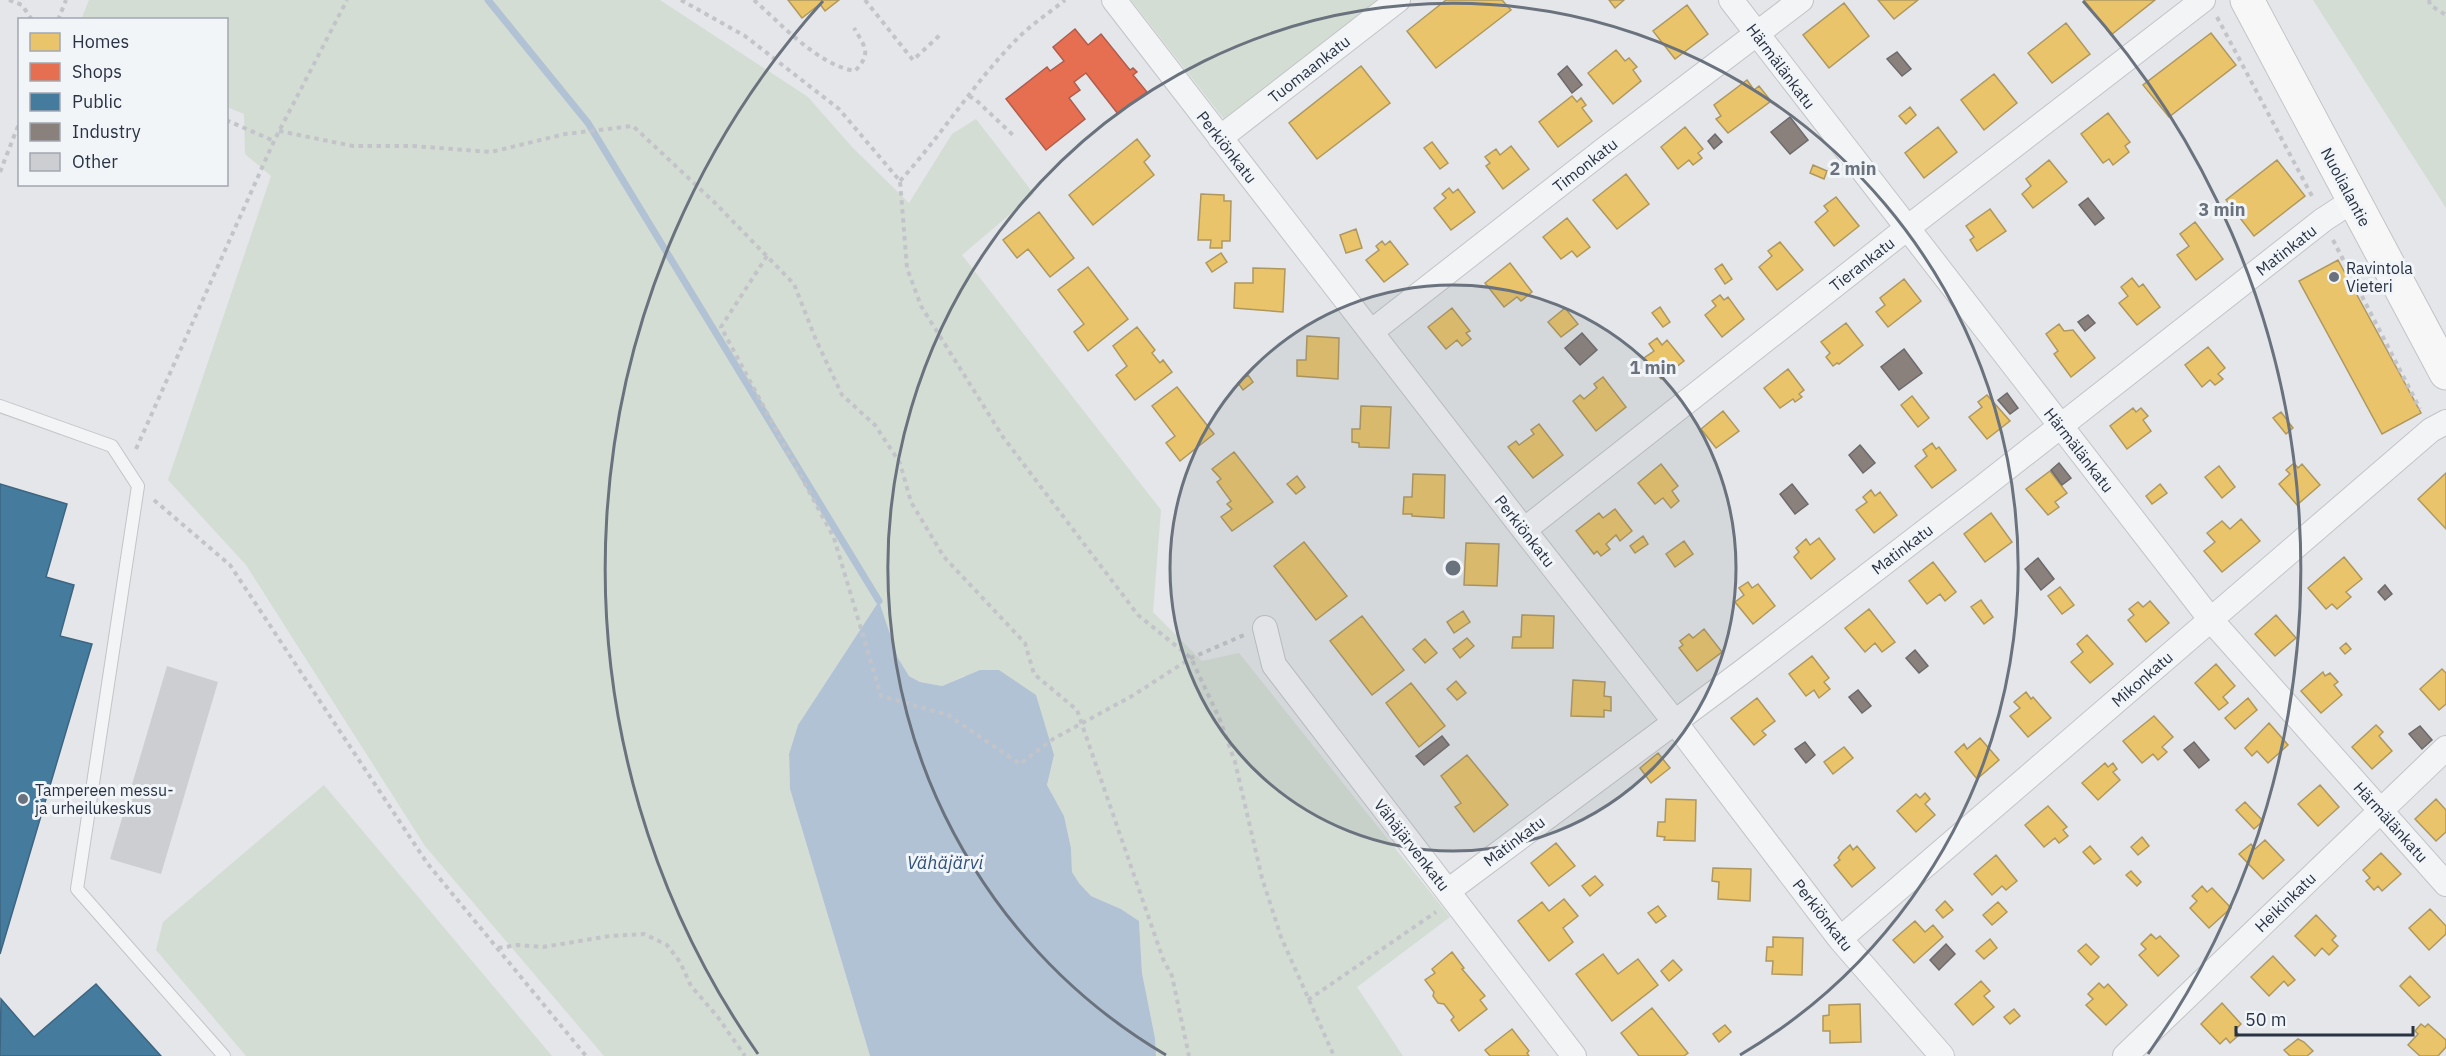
<svg xmlns="http://www.w3.org/2000/svg" width="2446" height="1056" font-family="'IBM Plex Sans',sans-serif">
  <style>
    .green { fill: #d4ddd4 }
    .water { fill: #b1c2d5 }
    .homes { fill: #e9c46a; stroke: #af985f; stroke-width: 1.5 }
    .shops { fill: #e76f51; stroke: #ae5d4d; stroke-width: 1.5 }
    .public { fill: #457b9d; stroke: #3d6582; stroke-width: 1.5 }
    .industry { fill: #8a817c; stroke: #6d6a6b; stroke-width: 1.5 }
    .lines { fill: none; stroke-linecap: round; stroke-linejoin: round }
    .stream { stroke: #b1c2d5; stroke-width: 7 }
    .building { fill: #ccced2 }
    .lane-casing { stroke: #c2c4c7; stroke-width: 14 }
    .street-casing { stroke: #c2c4c7; stroke-width: 26 }
    .secondary-casing { stroke: #c2c4c7; stroke-width: 35 }
    .path { stroke: #c3c4c9; stroke-width: 4; stroke-dasharray: 4.5 4.5; stroke-linecap: butt }
    .lane { stroke: #f3f4f6; stroke-width: 12 }
    .street { stroke: #f3f4f6; stroke-width: 24 }
    .secondary { stroke: #f7f7f7; stroke-width: 33 }
    .ring { fill: none; stroke: #6a727e; stroke-width: 3 }
    .poi-dot { fill: #6a727e; stroke: #f2f5f8; stroke-width: 2 }
    .labels { text-anchor: middle; stroke-width: 6; stroke-linejoin: round; paint-order: stroke }
    .street-label { font-size: 16px; fill: #293344; stroke: #f2f5f8 }
    .poi-label { font-size: 16px; fill: #293344; stroke: #f2f5f8; text-anchor: start }
    .water-label { font-size: 18px; font-style: italic; fill: #30517b; stroke: #f2f5f8 }
    .centre { fill: #6a727e; stroke: #f2f5f8; stroke-width: 3 }
    .ring-label { font-size: 18px; text-anchor: middle; font-weight: bold; fill: #6a727e; stroke: #f2f5f8; stroke-width: 6; stroke-linejoin: round; paint-order: stroke }
  </style>
  <rect width="100%" height="100%" fill="#e4e6e9"/>
  <path class="green" d="M89 0H660L808 97 852 147 909 203 952 134 976 119 1034 194 962 255 1161 510 1153 612 1202 661 1239 653 1450 917 1357 987 1403 1056H1156L1155 1038 1142 973 1139 921 1121 909 1091 896 1079 883 1072 872 1071 848 1064 816 1047 785 1054 755 964 676 942 686 920 682 909 676 898 658 879 601 798 725 789 754 790 789 870 1056H604L425 846 246 565 168 480 271 176 245 154 244 114 227 107 226 20H81Z
    M1131 0H1383L1227 123Z
    M2313 0H2446V208Z
    M324 785 552 1056H246L156 950 163 922Z"/>
  <path class="water" d="M879 601 898 658 909 676 920 682 942 686 980 670H999L1036 695 1054 755 1047 785 1064 816 1071 848 1072 872 1079 883 1091 896 1121 909 1139 921 1142 973 1155 1038 1156 1056H870L790 789 789 754 798 725Z"/>
  <path class="homes" d="M788 0H839L825 11 820 4 802 18Z
    M1446 0H1502L1511 10 1436 68 1407 31Z
    M1609 0H1624L1615 8Z
    M1878 0H1918L1894 19Z
    M2084 0H2155L2111 35Z
    M1844 3 1869 36 1829 68 1803 35Z
    M1687 5 1708 34 1675 59 1653 31Z
    M2066 23 2090 54 2052 83 2028 53Z
    M2211 33 2236 65 2169 117 2143 85Z
    M1616 50 1625 61 1629 58 1637 67 1633 70 1641 81 1613 104 1588 73Z
    M1361 66 1390 103 1317 159 1289 123Z
    M1994 74 2017 103 1984 130 1961 100Z
    M1747 80 1754 90 1759 86 1771 101 1728 133 1716 119 1721 116 1714 105Z
    M1572 96 1577 102 1581 98 1586 105 1582 108 1592 121 1558 147 1539 122Z
    M1910 107 1916 115 1906 124 1899 116Z
    M2108 113 2130 142 2125 146 2129 152 2113 165 2109 159 2103 163 2081 134Z
    M1685 127 1703 149 1698 153 1702 158 1693 165 1689 160 1678 169 1661 147Z
    M1938 127 1957 152 1924 178 1905 153Z
    M1137 139 1150 156 1144 162 1154 175 1093 225 1069 195Z
    M1432 142 1448 163 1440 169 1424 148Z
    M1511 146 1529 169 1503 189 1486 166 1490 163 1485 157 1496 149 1500 155Z
    M2049 160 2067 182 2033 208 2022 194 2031 186 2026 179Z
    M2277 160 2305 196 2254 236 2226 200Z
    M1813 165 1827 171 1824 179 1810 173Z
    M1626 174 1649 204 1617 229 1593 200Z
    M1449 188 1453 193 1458 189 1475 212 1451 230 1434 208 1446 198 1442 194Z
    M1201 194 1224 195V201H1231L1230 241H1222V248H1210L1211 240H1198Z
    M1836 197 1859 226 1834 246 1815 222 1828 211 1824 206Z
    M1990 209 2006 231 1977 251 1970 240 1974 237 1966 226Z
    M1039 212 1074 258 1050 277 1028 249 1017 258 1003 240Z
    M1567 218 1590 247 1577 257 1572 251 1561 259 1543 237Z
    M2195 222 2223 259 2196 280 2177 255 2189 246 2180 234Z
    M1356 229 1362 248 1346 253 1340 235Z
    M1382 241 1385 245 1390 241 1408 264 1384 282 1366 260 1379 250 1376 246Z
    M1780 242 1803 270 1777 290 1759 267 1772 256 1768 251Z
    M1221 253 1227 262 1212 272 1206 263Z
    M2338 260 2421 413 2382 434 2299 281Z
    M1510 263 1532 292 1521 301 1517 297 1504 307 1485 283Z
    M1722 264 1732 279 1725 284 1715 269Z
    M1088 267 1128 319 1088 351 1074 332 1084 324 1058 290Z
    M1253 268 1285 269 1283 312 1234 308 1235 283H1253Z
    M2132 278 2139 287 2143 284 2160 307 2137 325 2119 303 2128 296 2121 287Z
    M1904 279 1921 301 1888 327 1876 312 1885 305 1880 298Z
    M1720 295 1724 300 1728 297 1744 319 1722 337 1705 315 1716 306 1712 301Z
    M1660 307 1670 322 1663 327 1652 313Z
    M1452 308 1470 331 1466 333 1471 339 1462 346 1457 340 1446 349 1428 327Z
    M1565 308 1578 324 1561 337 1548 322Z
    M1846 323 1863 345 1839 364 1837 363 1833 366 1826 357 1830 353 1821 342Z
    M2059 324 2064 331 2073 330 2095 358 2071 377 2054 354 2058 351 2046 334Z
    M1137 327 1155 350 1152 353 1160 363 1163 360 1172 372 1135 400 1116 375 1127 366 1113 346Z
    M1307 336 1339 338 1338 379 1297 376V360H1306Z
    M1657 338 1662 345 1667 340 1684 361 1661 379 1644 358 1654 351 1649 344Z
    M2208 347 2225 368 2218 374 2223 379 2215 385 2210 380 2202 387 2185 365Z
    M1788 369 1804 390 1799 394 1802 397 1795 402 1793 399 1780 408 1764 388Z
    M1248 375 1253 382 1243 390 1238 383Z
    M1603 377 1626 407 1596 431 1573 401 1580 395 1584 399 1597 388 1594 384Z
    M1177 387 1214 434 1180 461 1166 443 1175 436 1152 406Z
    M1987 395 2010 421 1987 439 1969 417 1982 407 1978 402Z
    M1912 396 1929 418 1918 427 1901 405Z
    M1361 406 1391 407 1389 448 1359 447V443L1352 442V429H1360Z
    M2133 408 2136 412 2141 408 2148 416 2143 420 2151 431 2127 449 2110 426Z
    M1723 411 1739 431 1716 448 1701 429Z
    M2281 412 2293 428 2286 434 2273 418Z
    M1539 424 1563 455 1533 478 1508 447 1516 441 1519 445 1534 434 1531 430Z
    M1932 443 1936 449 1939 447 1956 470 1932 488 1915 466 1927 456 1923 450Z
    M1234 452 1273 502 1232 531 1221 517 1232 509 1227 504 1231 501 1217 482 1221 479 1212 469Z
    M2294 463 2298 468 2302 464 2320 485 2297 505 2279 484 2290 474 2286 470Z
    M1661 464 1678 486 1672 491 1679 501 1671 508 1663 498 1655 504 1638 483Z
    M2219 466 2235 487 2222 498 2205 477Z
    M2050 471 2067 493 2055 502 2059 507 2048 515 2026 489Z
    M2446 473V529L2418 499Z
    M1413 474 1445 475 1444 518 1412 516V514H1403L1404 497H1412Z
    M1297 476 1305 487 1296 494 1287 484Z
    M2160 484 2167 493 2152 504 2146 496Z
    M1871 490 1875 496 1880 492 1897 515 1874 533 1856 510 1867 502 1863 497Z
    M1615 509 1632 531 1620 541 1616 535 1606 544 1610 549 1601 556 1597 551 1594 554 1576 531 1599 513 1603 518Z
    M1991 513 2012 542 1985 562 1964 534Z
    M2241 519 2260 541 2222 572 2204 551 2215 542 2207 533 2222 521 2230 529Z
    M1643 536 1648 544 1635 553 1630 546Z
    M1819 538 1835 559 1811 579 1794 557 1799 552 1796 548 1806 539 1810 545Z
    M1684 541 1693 554 1675 567 1666 554Z
    M1304 542 1347 596 1316 620 1274 566Z
    M1466 543 1499 544 1497 586 1464 585Z
    M2344 557 2362 579 2346 592 2351 597 2337 609 2332 604 2326 609 2308 588Z
    M1933 562 1956 592 1945 601 1940 594 1927 604 1909 581Z
    M1748 582 1752 588 1758 584 1775 606 1753 624 1735 602 1744 595 1739 588Z
    M2060 587 2074 605 2062 614 2048 596Z
    M1981 600 1993 617 1984 624 1971 607Z
    M2150 601 2169 623 2146 642 2128 620 2134 615 2129 609 2138 602 2143 607Z
    M1869 609 1895 642 1882 652 1875 643 1865 652 1845 628Z
    M1463 611 1470 622 1454 633 1447 622Z
    M1522 615 1554 616 1553 648H1512L1513 637H1521Z
    M2276 615 2296 638 2275 656 2255 634Z
    M1362 616 1404 670 1372 695 1330 641Z
    M1704 629 1722 652 1697 671 1679 648 1683 645 1680 641 1689 634 1693 638Z
    M2087 635 2113 664 2090 683 2071 662 2083 652 2077 644Z
    M1467 638 1474 646 1460 658 1453 649Z
    M1425 639 1437 653 1425 663 1413 649Z
    M2346 643 2351 649 2345 654 2340 648Z
    M1812 656 1829 678 1824 682 1830 689 1819 698 1814 690 1806 696 1789 674Z
    M2216 664 2235 686 2223 697 2228 703 2219 710 2195 683Z
    M2442 669 2446 673V704L2439 710 2420 689Z
    M2323 672 2325 676 2330 673 2338 682 2334 685 2342 695 2321 713 2301 691Z
    M1573 680 1605 682 1604 696 1611 697V711L1604 710V717L1571 716Z
    M1456 681 1466 693 1457 700 1447 689Z
    M1411 683 1445 726 1419 747 1386 703Z
    M2026 692 2031 699 2033 697 2051 718 2028 737 2010 716 2020 708 2014 702Z
    M1757 698 1775 721 1762 731 1766 735 1754 745 1731 718Z
    M2248 698 2257 710 2235 729 2225 718Z
    M2154 716 2173 737 2162 747 2167 752 2158 760 2153 754 2142 763 2123 741Z
    M2269 723 2288 745 2268 763 2257 751 2252 756 2245 748Z
    M2376 725 2383 732 2379 736 2392 751 2372 769 2352 747Z
    M1980 738 1999 760 1977 779 1955 752 1964 744 1967 749Z
    M1844 747 1853 758 1833 774 1824 762Z
    M1658 753 1670 768 1651 783 1640 768Z
    M1467 755 1508 805 1474 832 1455 807 1461 803 1441 776Z
    M2105 763 2108 767 2113 763 2117 769 2113 772 2120 780 2098 800 2082 783Z
    M2320 785 2339 807 2318 826 2298 804Z
    M1925 793 1930 799 1925 804 1935 815 1916 832 1897 811 1916 794 1920 798Z
    M1666 799 1696 800 1695 841 1664 840 1665 837 1657 836 1658 822H1665Z
    M2436 799 2446 810V832L2436 841 2415 819Z
    M2245 802 2263 821 2254 829 2236 810Z
    M2048 806 2067 827 2063 830 2068 836 2059 843 2055 838 2044 847 2025 825Z
    M2142 837 2149 846 2138 855 2131 847Z
    M2265 840 2284 860 2263 879 2239 854 2251 844 2255 849Z
    M1556 843 1575 866 1549 886 1531 863Z
    M1850 845 1853 850 1857 846 1875 868 1852 887 1834 865 1840 860 1838 858 1842 852Z
    M2090 846 2101 859 2094 864 2083 852Z
    M2381 853 2401 874 2382 891 2378 886 2374 890 2366 881 2370 878 2363 870Z
    M1996 855 2017 881 2006 890 2002 886 1992 895 1974 874Z
    M1713 868 1751 869 1750 901 1718 899 1719 882 1712 881Z
    M2131 871 2141 882 2137 886 2126 875Z
    M1595 876 1603 885 1590 896 1582 886Z
    M2202 886 2207 892 2212 888 2231 908 2209 928 2190 908 2197 901 2192 896Z
    M1564 899 1578 916 1563 928 1573 942 1549 961 1518 921 1542 902 1549 911Z
    M1945 901 1953 910 1943 918 1936 910Z
    M1998 902 2007 912 1992 925 1983 915Z
    M1658 906 1666 916 1656 923 1648 913Z
    M2430 909 2446 926V934L2429 950 2409 928Z
    M2316 915 2336 936 2332 940 2338 946 2329 955 2322 948 2315 956 2295 936Z
    M1915 921 1925 932 1933 925 1943 937 1914 963 1893 940Z
    M2151 934 2156 939 2160 936 2179 956 2158 976 2139 955 2146 949 2141 944Z
    M1773 937 1803 938 1802 975 1772 974 1773 961H1766L1767 947H1773Z
    M1990 939 1997 948 1984 959 1976 951Z
    M2086 944 2099 957 2091 965 2078 951Z
    M1452 952 1464 968 1462 969 1485 996 1480 1000 1487 1009 1459 1031 1451 1020 1454 1017 1444 1004 1438 1003 1433 996 1434 992 1425 980 1435 973 1432 969Z
    M1603 954 1618 974 1638 959 1658 985 1612 1021 1576 974Z
    M2273 956 2295 980 2288 986 2284 981 2269 996 2251 977Z
    M1673 960 1682 970 1669 981 1661 971Z
    M2410 976 2430 997 2419 1006 2400 986Z
    M1981 981 1990 991 1984 996 1994 1007 1973 1025 1955 1004Z
    M2099 983 2104 988 2108 984 2127 1005 2106 1025 2086 1005 2093 999 2088 994Z
    M2222 1003 2241 1024 2235 1030 2239 1035 2230 1043 2226 1038 2220 1044 2201 1024Z
    M1860 1004 1861 1042 1830 1043V1031H1823V1016L1829 1015V1005Z
    M1652 1008 1688 1053 1684 1056H1639L1621 1033Z
    M2014 1009 2020 1016 2010 1024 2004 1017Z
    M2421 1024 2425 1027 2428 1024 2446 1040V1047L2438 1056H2420L2408 1045 2418 1034 2415 1031Z
    M1725 1025 1731 1032 1719 1042 1713 1034Z
    M1512 1029 1529 1051 1527 1053 1529 1056H1490L1485 1050Z
    M2298 1039 2304 1042 2313 1051 2307 1056H2290L2284 1050Z"/>
  <path class="shops" d="M1075 29 1088 45 1101 34 1130 70 1133 68 1137 72 1133 75 1147 92 1118 114 1086 73 1074 82 1080 90 1069 98 1085 119 1046 150 1006 99 1047 67 1050 71 1064 61 1053 47Z"/>
  <path class="public" d="M0 484 67 504 46 577 74 585 60 636 92 644 0 954Z
    M96 984 161 1056H0L1 999 34 1037Z"/>
  <path class="industry" d="M1897 52 1911 69 1902 76 1887 59Z
    M1567 66 1582 85 1572 93 1558 74Z
    M1790 117 1808 140 1790 154 1771 132Z
    M1715 134 1722 142 1714 149 1708 141Z
    M2088 198 2104 218 2095 225 2079 205Z
    M2088 315 2095 323 2085 331 2078 322Z
    M1582 333 1597 350 1580 365 1565 348Z
    M1904 349 1922 373 1899 390 1881 367Z
    M2007 393 2018 408 2010 414 1998 400Z
    M1860 445 1875 463 1863 473 1849 455Z
    M2059 463 2071 478 2062 485 2051 470Z
    M1792 484 1808 504 1795 514 1780 494Z
    M2038 558 2054 579 2041 590 2025 569Z
    M2385 585 2392 594 2385 600 2378 592Z
    M1915 650 1928 666 1919 673 1906 658Z
    M1858 690 1871 706 1862 713 1849 697Z
    M2420 726 2432 740 2422 749 2409 734Z
    M1442 736 1449 745 1424 765 1416 756Z
    M1805 742 1815 755 1806 763 1795 749Z
    M2194 742 2209 760 2199 768 2184 750Z
    M1946 944 1955 954 1939 970 1930 960Z"/>
  <g class="lines">
    <path class="stream" d="M488 0 588 123 879 601"/>
  </g>
  <path class="building" d="M167 666 218 682 161 874 110 859Z"/>
  <g class="lines">
    <g class="lane-casing">
      <path id="lane" d="M0 406 112 446 138 486 77 889 224 1056"/>
    </g>
    <g class="street-casing">
      <path id="street" d="M1114 0 1524 530 1674 721 1840 939 1942 1056
        M1731 0 2211 620 2446 884
        M1220 138 1398 0
        M1371 332 1605 149 1801 0
        M1524 530 1906 229 2203 0
        M1265 628 1274 665 1574 1056
        M1448 891 1742 672 1979 490 2323 220 2352 201
        M1840 939 2431 430 2446 422
        M2125 1056 2446 748"/>
    </g>
    <g class="secondary-casing">
      <path id="secondary" d="M2247 0 2446 373"/>
    </g>
    <path class="path" d="M9 0 22 5 32 20
      M681 0 745 36 839 109 900 181 907 268 921 306 1003 437 1138 615 1191 658 1220 720 1235 762 1262 878 1281 937 1334 1056
      M754 0C781 24 818 65 855 71 872 53 865 47 854 28
      M865 0 913 60 941 34
      M2429 0 2430 5 2446 15
      M2217 17 2313 198
      M58 20 66 0
      M969 96 976 100 1015 137
      M226 120 274 141
      M279 131 353 146H413L491 152 565 134 633 126 714 202 794 284 816 340 842 395 875 425 900 463 911 502 944 557 1025 643 1034 674 1077 710 1163 959 1172 976 1189 1056
      M0 172 20 121
      M900 181C941 136 973 84 1015 41 1029 26 1049 13 1065 0
      M2333 240 2420 409
      M767 256 721 327 834 538 881 696 948 715 1020 764 1053 739 1132 696 1191 658 1244 635
      M136 449 274 141 347 0
      M154 500 230 565 427 863 586 1056
      M498 948 518 945 543 947 610 936 644 934 667 945 680 962 691 986 717 1016 745 1056
      M1308 1000 1436 912"/>
    <use href="#lane" class="lane"/>
    <use href="#street" class="street"/>
    <use href="#secondary" class="secondary"/>
  </g>
  <circle cx="1453" cy="568" r="283" fill="#6a727e" fill-opacity=".12"/>
  <g class="ring">
    <circle cx="1453" cy="568" r="283"/>
    <path d="M1166 1055A565 565 0 1 1 1740 1055"/>
    <path d="M758 1054A848 848 0 0 1 823 1M2083 1A848 848 0 0 1 2148 1054"/>
  </g>
  <g class="poi-dot">
    <circle cx="2334" cy="277" r="6"/>
    <circle cx="23" cy="799" r="6"/>
  </g>
  <g class="labels">
    <g class="street-label">
      <text transform="translate(1781 66) rotate(53)" y="6">Härmälänkatu</text>
      <text transform="translate(1309 69) rotate(-38)" y="6">Tuomaankatu</text>
      <text transform="translate(1227 147) rotate(52)" y="6">Perkiönkatu</text>
      <text transform="translate(1585 165) rotate(-38)" y="6">Timonkatu</text>
      <text transform="translate(2346 187) rotate(62)" y="6">Nuolialantie</text>
      <text transform="translate(2286 250) rotate(-38)" y="6">Matinkatu</text>
      <text transform="translate(1862 264) rotate(-38)" y="6">Tierankatu</text>
      <text transform="translate(2079 450) rotate(52)" y="6">Härmälänkatu</text>
      <text transform="translate(1525 531) rotate(52)" y="6">Perkiönkatu</text>
      <text transform="translate(1902 549) rotate(-37)" y="6">Matinkatu</text>
      <text transform="translate(2142 679) rotate(-41)" y="6">Mikonkatu</text>
      <text transform="translate(2391 822) rotate(48)" y="6">Härmälänkatu</text>
      <text transform="translate(1514 841) rotate(-37)" y="6">Matinkatu</text>
      <text transform="translate(1412 845) rotate(52)" y="6">Vähäjärvenkatu</text>
      <text transform="translate(2285 902) rotate(-44)" y="6">Heikinkatu</text>
      <text transform="translate(1823 915) rotate(52)" y="6">Perkiönkatu</text>
    </g>
    <g class="poi-label">
      <text x="2346" y="274">Ravintola<tspan x="2346" dy="18">Vieteri</tspan></text>
      <text x="35" y="796">Tampereen messu-<tspan x="35" dy="18">ja urheilukeskus</tspan></text>
    </g>
    <g class="water-label">
      <text x="945" y="869">Vähäjärvi</text>
    </g>
  </g>
  <circle cx="1453" cy="568" r="9" class="centre"/>
  <g class="ring-label">
    <text x="1853" y="175">2 min</text>
    <text x="2222" y="216">3 min</text>
    <text x="1653" y="374">1 min</text>
  </g>
  <rect x="18" y="18" width="210" height="168" fill="#f2f5f8" stroke="#a2a7b0" stroke-width="1.5"/>
  <rect x="30" y="33" width="30" height="18" fill="#e9c46a" stroke="#a2a7b0" stroke-width="1.5"/>
  <text x="72" y="48" font-size="18" fill="#293344">Homes</text>
  <rect x="30" y="63" width="30" height="18" fill="#e76f51" stroke="#a2a7b0" stroke-width="1.5"/>
  <text x="72" y="78" font-size="18" fill="#293344">Shops</text>
  <rect x="30" y="93" width="30" height="18" fill="#457b9d" stroke="#a2a7b0" stroke-width="1.5"/>
  <text x="72" y="108" font-size="18" fill="#293344">Public</text>
  <rect x="30" y="123" width="30" height="18" fill="#8a817c" stroke="#a2a7b0" stroke-width="1.5"/>
  <text x="72" y="138" font-size="18" fill="#293344">Industry</text>
  <rect x="30" y="153" width="30" height="18" fill="#ccced2" stroke="#a2a7b0" stroke-width="1.5"/>
  <text x="72" y="168" font-size="18" fill="#293344">Other</text>
  <path d="M2236 1026v9h177v-9" fill="none" stroke="#293344" stroke-width="3"/>
  <text x="2245" y="1026" font-size="18" fill="#293344" stroke="#f2f5f8" stroke-width="4.5" paint-order="stroke">50 m</text>
</svg>
